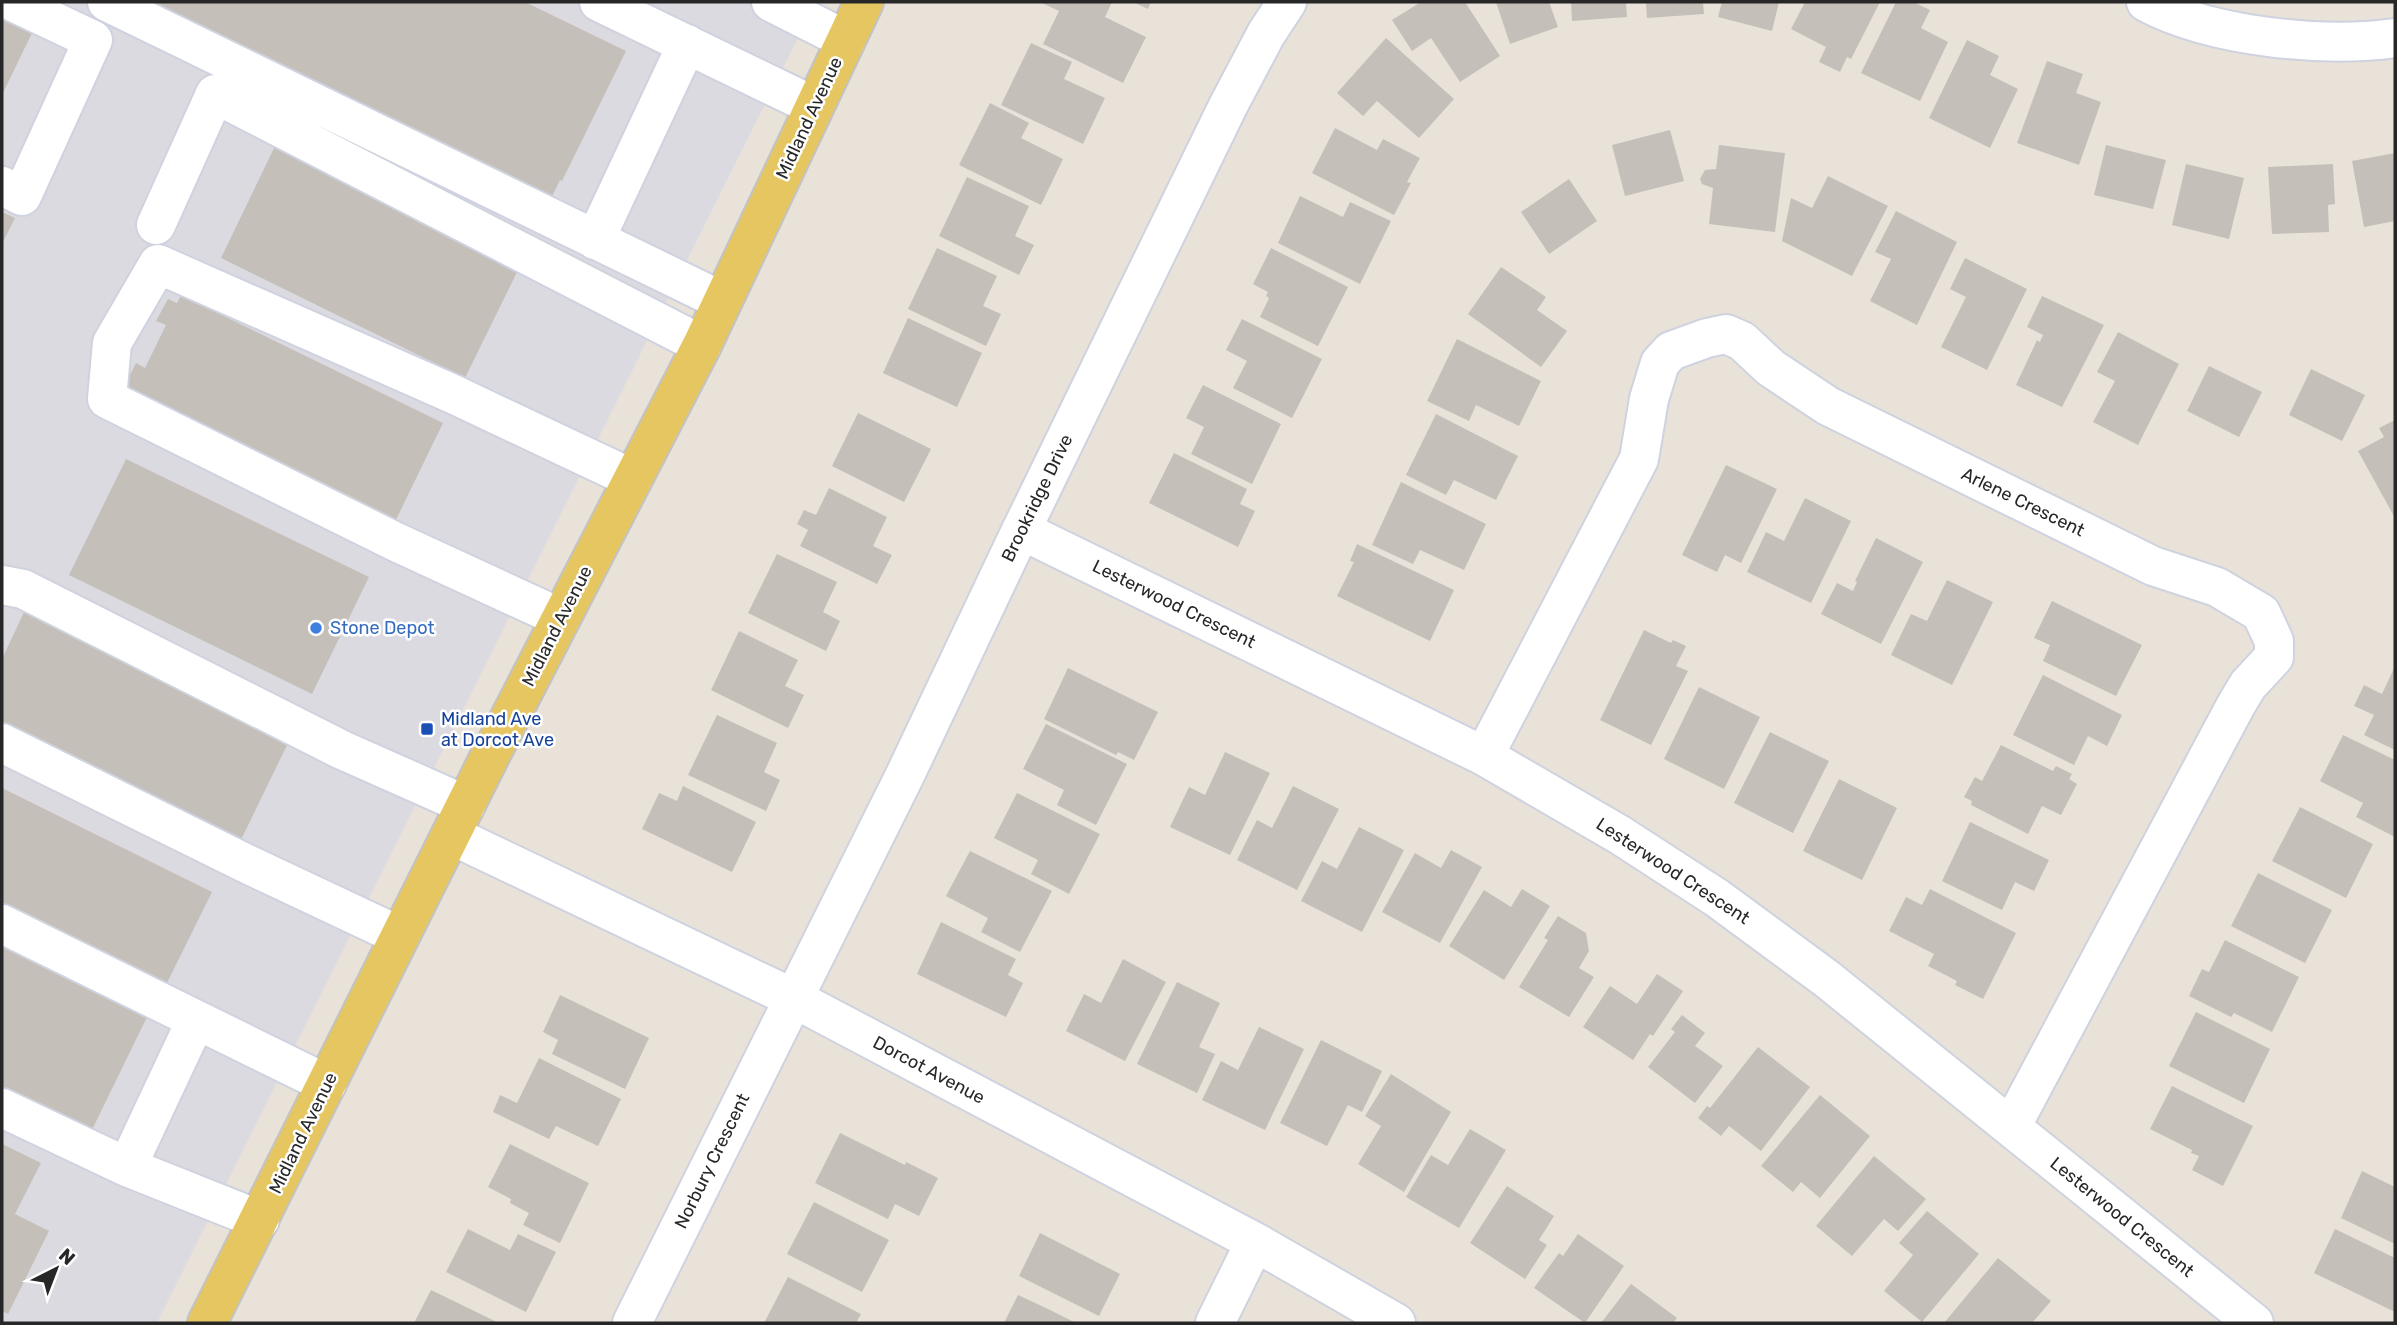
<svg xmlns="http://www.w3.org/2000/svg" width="2397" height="1325" font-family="Rubik,sans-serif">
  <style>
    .industrial { fill: #dcdae1 }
    .building { fill: #c4bfb9 }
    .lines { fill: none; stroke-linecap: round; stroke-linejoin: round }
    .minor-casing { stroke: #cfd2df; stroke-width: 42 }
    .major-casing { stroke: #c3c3c3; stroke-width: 42 }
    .minor { stroke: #fff; stroke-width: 38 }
    .major { stroke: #e6c661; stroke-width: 38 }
    .shop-dot { fill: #3f7fe0; stroke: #fff; stroke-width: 2.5 }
    .transit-dot { fill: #1a4fb4; stroke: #fff; stroke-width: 2.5 }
    .labels { text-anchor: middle; stroke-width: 5; stroke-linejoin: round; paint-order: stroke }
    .street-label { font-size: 18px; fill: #272727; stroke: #fff }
    .shop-label { font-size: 18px; fill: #366cbe; stroke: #fff; text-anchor: start }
    .transit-label { font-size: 18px; fill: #164399; stroke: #fff; text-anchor: start }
  </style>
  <rect width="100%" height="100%" fill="#e9e2d9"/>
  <path class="industrial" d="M2 2H816L157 1323H2Z"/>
  <path class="building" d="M123 2H525L626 51 562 181 560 180 546 209Z
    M1040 2H1112L1105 17 1146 37 1123 83 1043 44 1059 11Z
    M1133 2H1151L1148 9Z
    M1421 2H1465L1500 56 1460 82 1431 38 1412 51 1392 20Z
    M1496 2H1549L1558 27 1510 44Z
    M1571 2H1626L1627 17 1572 21Z
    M1646 2H1703L1704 14 1647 18Z
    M1722 2H1779L1772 31 1718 17Z
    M1805 2H1880L1851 59 1847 57 1840 72 1819 62 1826 47 1791 29Z
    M1896 2H1913L1930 10 1921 28 1948 42 1920 101 1861 73Z
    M2 18 32 33 2 95Z
    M1386 38 1454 99 1419 138 1377 101 1363 116 1337 93Z
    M1967 40 1999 56 1990 75 2018 89 1990 148 1929 118Z
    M1031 43 1072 62 1064 79 1105 98 1083 144 1001 105Z
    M2047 61 2083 74 2076 93 2101 102 2079 165 2017 143Z
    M990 103 1029 123 1021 138 1063 159 1041 205 959 165Z
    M1335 128 1377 150 1383 139 1420 158 1407 182 1411 183 1394 215 1312 173Z
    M1670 130 1684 181 1625 196 1612 145Z
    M276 144 521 264 465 378 221 258Z
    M1719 145 1785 153 1775 232 1709 224 1713 188 1702 184 1700 179 1705 170 1716 169Z
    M2106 145 2166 160 2153 209 2094 195Z
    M2395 153V221L2364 227 2352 161Z
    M2186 164 2244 178 2229 239 2172 225Z
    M2333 164 2335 204 2328 205 2329 232 2272 234 2268 167Z
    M1828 176 1888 206 1852 276 1782 241 1791 198 1812 208Z
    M967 177 1029 206 1015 236 1034 245 1019 275 939 236Z
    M1569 179 1597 221 1549 254 1521 212Z
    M1300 196 1343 217 1350 202 1391 221 1360 284 1278 243Z
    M1896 211 1957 242 1917 325 1870 301 1891 259 1875 252Z
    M2 212 15 218 2 244Z
    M937 248 997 276 983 306 1001 314 986 346 908 309Z
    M1271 248 1348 287 1318 346 1260 317 1269 298 1266 296 1268 292 1253 284Z
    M1965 258 2027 289 1987 370 1941 347 1966 297 1950 289Z
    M1501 267 1546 297 1537 310 1567 331 1541 367 1468 314Z
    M181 295 443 423 390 532 123 389 136 363 145 368 166 325 156 321 168 299 177 303Z
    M2042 296 2104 325 2062 407 2016 385 2037 340 2040 342 2043 335 2027 327Z
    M908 318 982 353 957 407 883 373Z
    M1242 319 1322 359 1292 418 1233 388 1247 361 1226 350Z
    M2118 332 2179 364 2138 445 2093 422 2115 381 2097 372Z
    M1457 339 1541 381 1519 426 1476 405 1469 421 1427 401Z
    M2209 366 2262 392 2239 437 2187 411Z
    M2311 369 2365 395 2342 441 2289 415Z
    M1203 385 1281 424 1252 484 1191 454 1204 427 1186 418Z
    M858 413 931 449 904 502 832 466Z
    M1436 414 1518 456 1496 500 1454 480 1446 495 1406 475Z
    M2395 420V518L2358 451 2384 437 2379 428Z
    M1174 453 1247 489 1240 504 1255 511 1238 547 1149 503Z
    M126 459 369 577 312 694 69 575Z
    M1726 465 1777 489 1741 563 1725 555 1717 572 1682 555Z
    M1401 482 1486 524 1464 570 1420 550 1413 564 1372 545Z
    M829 488 887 517 873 546 892 555 877 584 800 546 808 530 797 524 804 510 816 515Z
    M1805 498 1851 521 1811 603 1747 572 1766 532 1784 541Z
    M1876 538 1923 562 1881 644 1821 614 1837 583 1853 591 1857 582 1855 581Z
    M1357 544 1454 590 1430 641 1337 596 1354 562 1350 561Z
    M777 554 837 582 823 612 840 621 826 651 748 613Z
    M1947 580 1993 602 1952 685 1891 655 1911 614 1927 621Z
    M2052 601 2142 645 2116 696 2043 661 2050 645 2034 638Z
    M25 610 290 739 237 848 2 732V659Z
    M1644 630 1671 643 1673 640 1686 646 1676 666 1688 671 1651 745 1600 720Z
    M739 631 798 660 785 686 804 695 788 728 711 690Z
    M2395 666V750L2364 735 2374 715 2354 706 2364 685 2382 694Z
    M1068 668 1158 712 1134 760 1118 752 1116 755 1044 719Z
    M2043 675 2122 715 2107 746 2088 736 2074 765 2013 735Z
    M1699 687 1760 717 1724 789 1664 759Z
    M717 715 777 743 764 772 780 780 766 811 688 775Z
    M1046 724 1127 764 1096 825 1057 805 1064 790 1023 769Z
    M1770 732 1829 761 1793 833 1734 803Z
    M2343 735 2395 760V837L2356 817 2363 803 2320 781Z
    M2001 745 2053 771 2056 766 2072 774 2069 779 2077 784 2061 815 2042 806 2028 834 1971 805 1972 801 1964 797 1975 777 1982 781Z
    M1225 752 1270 773 1230 855 1170 827 1189 787 1205 795Z
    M1839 779 1897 808 1862 880 1803 851Z
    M683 786 756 822 732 872 642 829 659 793 677 801Z
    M1293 786 1339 809 1297 890 1237 860 1257 820 1272 828Z
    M2 788 212 892 162 993 2 914Z
    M1017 793 1100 834 1069 894 1031 874 1038 860 994 838Z
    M2300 807 2373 844 2346 898 2272 861Z
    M1970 822 2049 860 2034 891 2015 882 2002 910 1942 881Z
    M1359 827 1404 850 1362 932 1301 901 1322 861 1337 869Z
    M1451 850 1482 867 1440 943 1382 912 1415 853 1441 868Z
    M970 851 1052 891 1020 952 981 932 988 918 946 896Z
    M2258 873 2332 910 2305 963 2231 926Z
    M1522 889 1550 906 1504 980 1449 946 1484 890 1511 907Z
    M1930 889 2016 933 1983 999 1955 985 1957 981 1928 966 1934 954 1889 931 1906 897 1922 905Z
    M1558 916 1586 933 1589 951 1579 968 1594 977 1569 1017 1519 987 1548 940 1544 938Z
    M941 922 1016 959 1008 975 1023 983 1006 1017 917 974Z
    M2225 940 2299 977 2272 1032 2234 1013 2231 1017 2189 996 2202 969 2209 972Z
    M2 943 148 1015 88 1138 2 1095Z
    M1123 959 1166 982 1125 1061 1066 1031 1084 994 1101 1003Z
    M1657 974 1683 991 1653 1036 1650 1034 1633 1060 1583 1027 1610 986 1637 1004Z
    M1177 982 1220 1003 1199 1047 1215 1054 1197 1093 1137 1064Z
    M560 995 649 1038 625 1089 552 1054 558 1040 543 1032Z
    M2196 1012 2270 1049 2244 1103 2169 1066Z
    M1682 1015 1705 1033 1695 1046 1723 1066 1695 1103 1648 1067 1675 1032 1671 1029Z
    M1259 1027 1304 1049 1265 1130 1202 1100 1221 1061 1238 1070Z
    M1321 1040 1382 1071 1362 1112 1348 1105 1327 1146 1280 1123Z
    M1758 1047 1810 1087 1761 1151 1729 1126 1721 1136 1698 1118 1707 1106 1710 1108Z
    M539 1058 621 1099 598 1146 556 1126 549 1139 493 1112 500 1095 517 1103Z
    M1391 1074 1451 1112 1404 1192 1358 1164 1381 1126 1365 1116Z
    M2172 1086 2253 1126 2223 1186 2192 1170 2199 1156 2191 1153 2192 1150 2150 1129Z
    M1820 1095 1870 1136 1820 1198 1801 1182 1793 1192 1761 1166Z
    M1470 1129 1506 1150 1459 1228 1406 1197 1431 1155 1448 1165Z
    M840 1133 905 1165 906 1162 938 1178 919 1216 895 1204 888 1219 815 1183Z
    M2 1144 41 1163 15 1214 49 1231 8 1314 2 1311Z
    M510 1144 589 1183 560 1243 523 1225 529 1213 510 1203 511 1199 488 1187Z
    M1874 1156 1926 1199 1898 1231 1884 1219 1852 1256 1816 1226Z
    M2362 1171 2395 1187V1244L2341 1218Z
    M1507 1186 1554 1216 1539 1240 1547 1245 1525 1279 1470 1243Z
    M814 1202 889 1240 862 1292 787 1254Z
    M1927 1211 1979 1254 1922 1322 1884 1291 1913 1255 1899 1243Z
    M468 1229 510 1250 518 1234 556 1252 526 1312 446 1272Z
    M2335 1229 2395 1258V1312L2314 1273Z
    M1040 1233 1120 1274 1099 1316 1019 1276Z
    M1578 1234 1624 1266 1585 1323 1534 1288 1559 1253 1563 1256Z
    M1998 1258 2051 1301 2032 1323H1944Z
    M788 1277 861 1314 856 1323H764Z
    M1631 1284 1677 1318 1673 1323H1601Z
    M431 1290 499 1323H414Z
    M1018 1295 1048 1309 1076 1323H1004Z"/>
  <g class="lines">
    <g class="minor-casing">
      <path id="minor" d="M107 2 722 301
        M599 2 814 106
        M771 2 846 40
        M2146 2C2211 37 2323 48 2395 38
        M2 186 22 196 93 40 13 2
        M156 225 215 94 702 345
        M595 240 687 44
        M1021 530 1484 756 1620 835 1717 898 1827 979 2254 1323
        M2 585 23 589 342 750 466 805
        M561 618 396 542 107 399 112 343 158 264 453 394 633 479
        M2 743 243 862 400 936
        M1484 756 1639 459 1649 399 1660 363 1671 351 1707 338 1726 334 1742 341 1771 368 1828 406 2153 566 2217 587 2261 613 2274 641V657L2248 685 2236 705 2011 1127
        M451 835 793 998 1255 1242 1396 1323
        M2 924 327 1084
        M189 1035 127 1167 260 1220
        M2 1108 127 1167
        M632 1323 905 775 1016 541 1228 106 1266 34 1287 2
        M1215 1323 1255 1242"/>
    </g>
    <g class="major-casing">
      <path id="major" d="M207 1323 489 758 702 345 864 2"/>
    </g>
    <use href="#minor" class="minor"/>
    <use href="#major" class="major"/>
  </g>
  <circle class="shop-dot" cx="316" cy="628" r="7"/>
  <rect class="transit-dot" x="420" y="722" width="14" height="14" rx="3.5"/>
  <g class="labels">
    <g class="street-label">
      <text transform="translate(809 118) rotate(-65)" y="6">Midland Avenue</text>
      <text transform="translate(1037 498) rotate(-64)" y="6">Brookridge Drive</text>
      <text transform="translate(2023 502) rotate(26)" y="6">Arlene Crescent</text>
      <text transform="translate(1174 604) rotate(26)" y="6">Lesterwood Crescent</text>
      <text transform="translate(557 626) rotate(-63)" y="6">Midland Avenue</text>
      <text transform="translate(1673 871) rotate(33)" y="6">Lesterwood Crescent</text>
      <text transform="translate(929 1070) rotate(28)" y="6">Dorcot Avenue</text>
      <text transform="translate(303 1133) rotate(-64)" y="6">Midland Avenue</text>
      <text transform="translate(712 1161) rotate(-64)" y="6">Norbury Crescent</text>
      <text transform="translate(2122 1217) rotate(39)" y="6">Lesterwood Crescent</text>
    </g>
    <g class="shop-label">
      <text x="330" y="634">Stone Depot</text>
    </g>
    <g class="transit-label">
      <text x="441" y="725">Midland Ave<tspan x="441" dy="21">at Dorcot Ave</tspan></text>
    </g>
  </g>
  <rect width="2397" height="1325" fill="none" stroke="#272727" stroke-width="7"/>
  <g transform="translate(56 1269) rotate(42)" stroke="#ffffff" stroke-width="5" paint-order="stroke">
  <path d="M0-5L12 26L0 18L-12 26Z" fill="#272727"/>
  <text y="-10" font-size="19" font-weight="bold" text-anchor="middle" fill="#272727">N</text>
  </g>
</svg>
